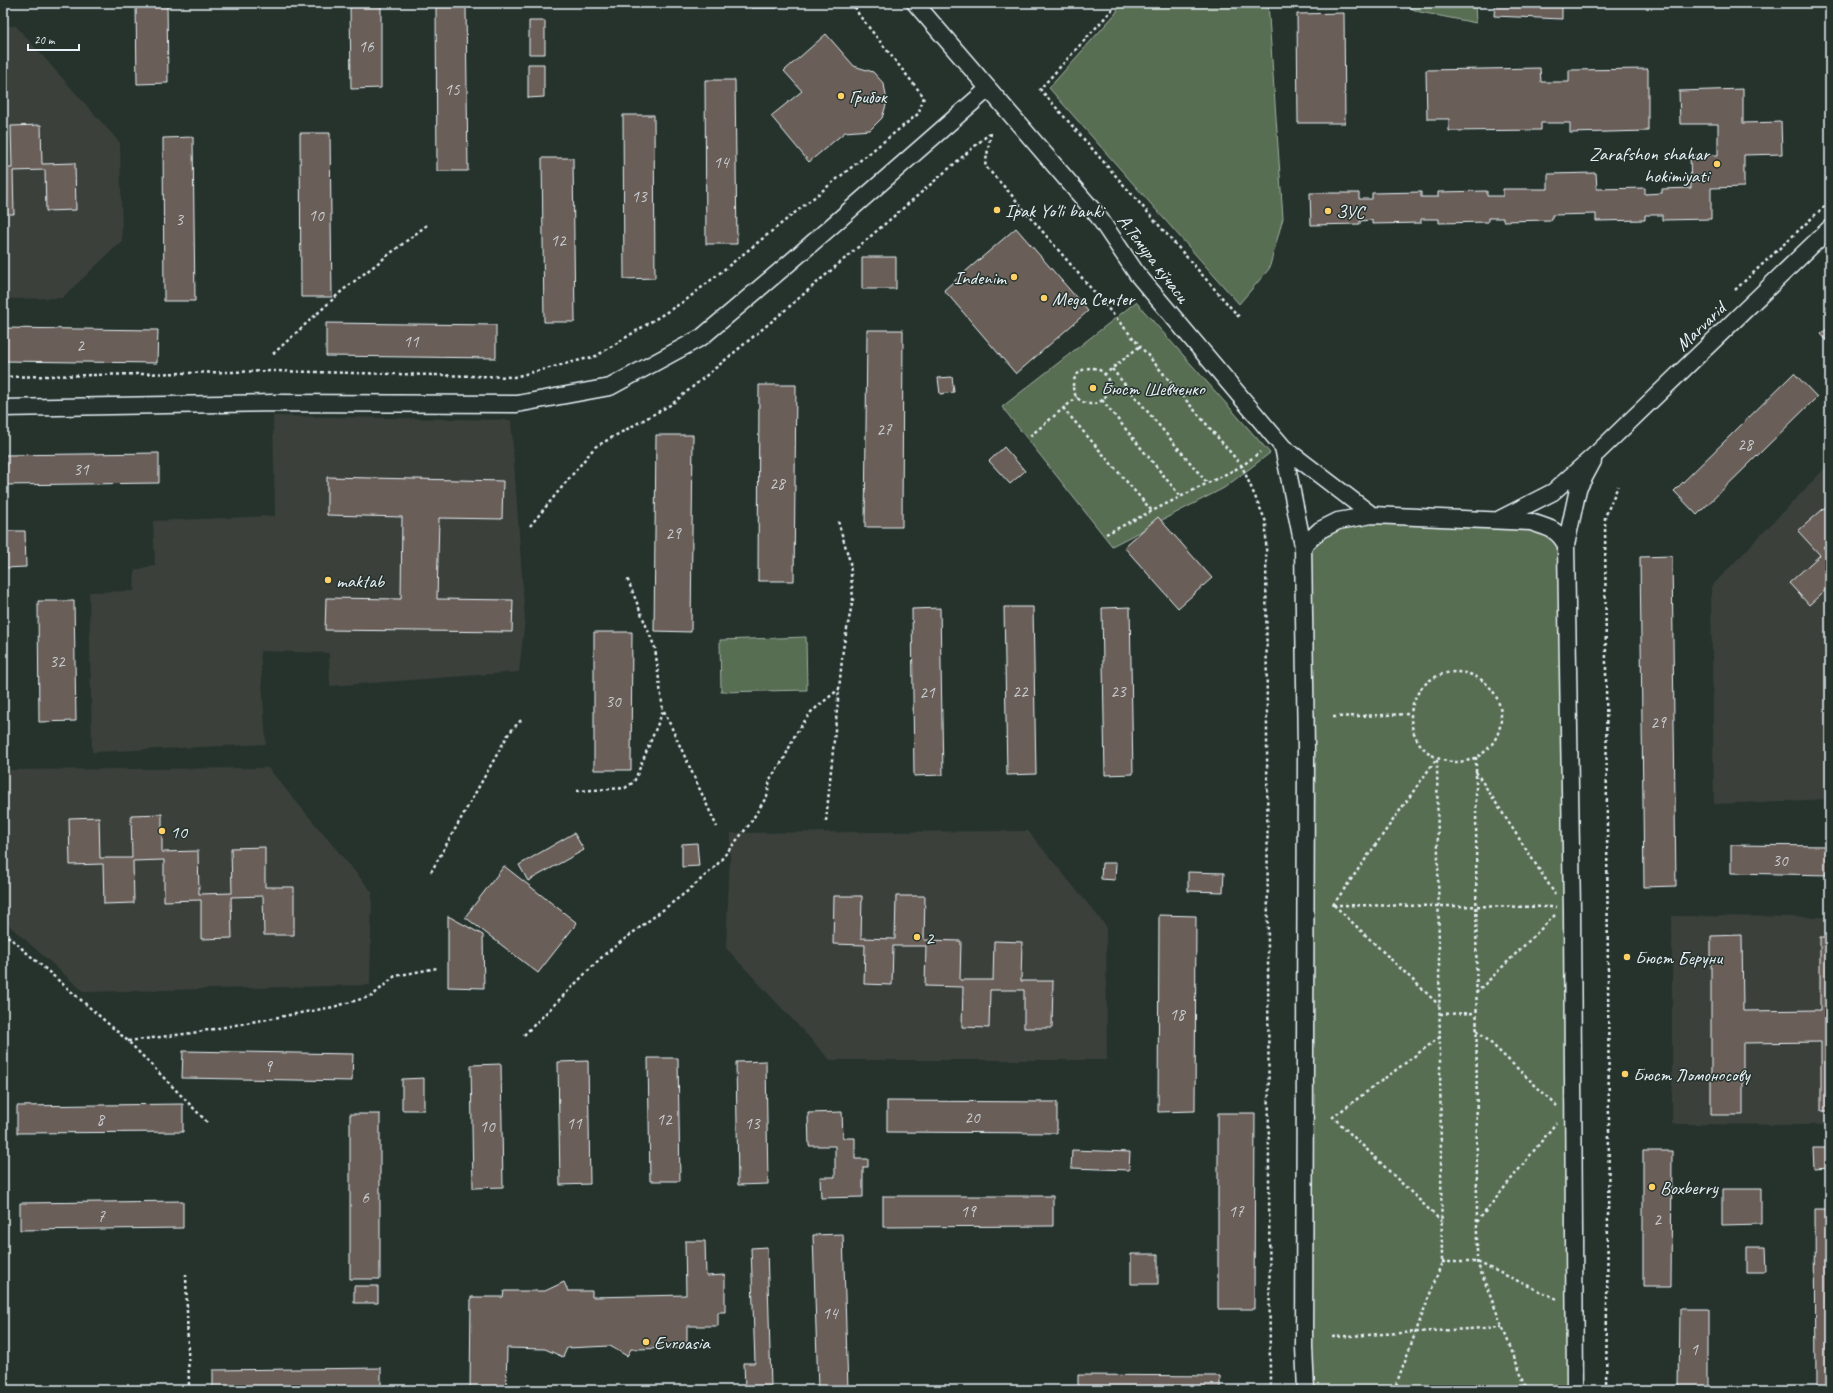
<svg xmlns="http://www.w3.org/2000/svg" width="1833" height="1393" font-family="Caveat,sans-serif">
  <style>
    .built { fill: #3b403a }
    .green { fill: #596e52; stroke: #a0b0a5 }
    .building { fill: #6b5f58; stroke: #e8f1f8 }
    .lines { fill: none; stroke-linecap: round; stroke-linejoin: round }
    .minor-casing { stroke: #e8f1f8; stroke-width: 19 }
    .path { stroke: #e8f1f8; stroke-width: 2.5; stroke-dasharray: 3 3; stroke-linecap: butt }
    .minor { stroke: #26332d; stroke-width: 16 }
    .poi-dot { fill: #ffd166; stroke: #26332d; stroke-width: 1.5 }
    .labels { text-anchor: middle; stroke-width: 3; stroke-linejoin: round; paint-order: stroke }
    .number-label { font-size: 17px; fill: #c9ccd0 }
    .poi-label { font-size: 19px; fill: #e8f1f8; stroke: #26332d; text-anchor: start }
    .street-label { font-size: 19px; fill: #e8f1f8; stroke: #26332d }
  </style>
  <rect width="100%" height="100%" fill="#26332d"/>
  <filter id="ink" filterUnits="userSpaceOnUse"><feTurbulence type="fractalNoise" baseFrequency=".025" numOctaves="2"/><feDisplacementMap in="SourceGraphic" scale="8" xChannelSelector="R" yChannelSelector="G"/><feConvolveMatrix kernelMatrix="1 2 1 2 8 2 1 2 1" color-interpolation-filters="sRGB"/></filter>
  <g filter="url(#ink)">
    <path class="built" d="M3 26H16L120 143 122 241 62 298 3 299Z
      M273 416 511 420 525 619 519 672 330 686 329 653 260 651 266 744 92 752 89 592 134 591 135 570 155 565 153 521 275 516Z
      M1828 465 1830 467V799L1714 804 1711 587Z
      M268 768 372 892 370 985 84 992 3 920V770Z
      M1028 831 1106 926 1107 1060H830L726 948 731 833Z
      M1672 916 1830 917V1125L1672 1124Z"/>
    <path class="green" d="M1121 3H1268L1283 218 1269 269 1239 304 1049 88 1116 13Z
      M1398 3H1475L1476 23 1420 12Z
      M1136 302 1270 453 1224 488 1112 546 1002 407Z
      M1499 519 1560 534 1575 1390H1306L1303 546 1338 521Z
      M806 637 807 690 721 692 720 640Z"/>
    <path class="building" d="M136 3H167L168 83 137 84Z
      M350 3H381V88L351 89Z
      M751 3H777V8H751Z
      M1495 3H1562V19L1494 16Z
      M436 7H466L468 171H437Z
      M1344 13 1345 123H1298L1297 14Z
      M529 21H545V54H529Z
      M826 34 854 66 873 72 884 84 887 102 882 118 870 130 845 132 809 162 771 116 802 91 784 71Z
      M528 64H544V97L528 98Z
      M1540 68 1541 82H1569V70L1648 69V131L1570 133V123H1541V130L1449 131V119H1427L1426 70Z
      M705 80H735L737 244H706Z
      M1743 89V123L1781 122 1782 154 1744 155V187L1711 188V219L1662 220V215H1645V220L1596 221V214L1552 215V220L1503 221V218H1488V222L1439 223V219H1421V223L1372 224V220L1360 221V224L1311 225 1310 193H1359V199H1372V193L1421 192V197H1438V192L1487 191V196H1503V189H1548V174L1596 173 1597 189 1645 188V194L1662 193V189L1691 188 1690 155H1718V124H1680L1679 91Z
      M623 115H654L655 278 624 279Z
      M41 125 42 164 75 163 76 210 46 211 45 170 13 171 14 214H3V168H12L11 126Z
      M300 133H330L332 297H301Z
      M193 137 195 301H164L163 138Z
      M542 158H573L575 322H544Z
      M1016 228 1088 311 1016 374 944 290Z
      M862 257H896V289H862Z
      M326 323 496 325V358L326 356Z
      M1830 326V344L1821 334Z
      M3 328 158 330 157 363 3 361Z
      M867 330H903L902 527H865Z
      M1794 373 1817 397 1697 515 1674 491Z
      M952 377 954 392 940 394 938 378Z
      M759 385H796L794 581H758Z
      M656 435H693L691 632 654 631Z
      M1004 447 1025 471 1010 484 989 461Z
      M159 453V483L3 485V455Z
      M327 477 503 481 502 519 439 518 437 599 513 600 512 632 325 630 326 598 401 599 402 517 327 515Z
      M1830 503V540L1823 547 1830 556V586L1809 605 1789 583 1820 555 1798 531Z
      M1158 517 1212 578 1178 608 1124 547Z
      M4 531H25L26 567 5 568Z
      M1672 556 1676 886 1644 887 1640 557Z
      M38 601H74L76 721 39 722Z
      M1004 607H1033L1036 774 1007 775Z
      M1130 607 1133 774 1105 775 1102 608Z
      M940 608 943 775 914 776 912 609Z
      M594 632H632L631 770H594Z
      M162 814V852L198 851 199 894 232 893 231 848 265 847V887H294V935H264L263 896 231 897 232 938 201 939V900L164 901V860L133 861 134 903 104 904 103 864 70 865 69 818 99 817 100 858H132L131 815Z
      M574 833 584 850 528 881 519 865Z
      M697 843 699 866 682 867V844Z
      M1731 845 1830 846V875L1731 873Z
      M1102 863H1116L1115 880 1101 879Z
      M504 866 577 923 538 973 465 917Z
      M1188 872 1224 873 1223 892 1188 891Z
      M834 896H862L861 938 895 939 896 896H925L924 940 961 941 960 980H993L994 941 1022 942 1021 981H1053L1052 1028H1024V990H990L989 1028 962 1027 963 987 925 986 926 946H893L892 985 864 984 865 945 833 944Z
      M1159 915 1196 916 1195 1111 1158 1112Z
      M448 916 483 935 484 988 448 987Z
      M1742 935 1743 1011 1820 1010V937H1830V1111H1821V1042L1743 1043V1115H1711V936Z
      M183 1051 353 1054 352 1081 182 1078Z
      M648 1058H678L680 1181H650Z
      M588 1061 590 1184 560 1185 558 1062Z
      M766 1061 768 1184 738 1185 736 1062Z
      M501 1064 503 1187 473 1188 471 1065Z
      M424 1078V1110H402V1079Z
      M887 1101 1057 1102V1133L887 1132Z
      M183 1104V1132L17 1133V1106Z
      M842 1112 843 1138H855V1159H868V1167H863V1197L821 1198 820 1177H835V1146H809L808 1113Z
      M1218 1113H1255L1254 1309H1218Z
      M350 1114H380V1279H350Z
      M1813 1148H1830V1168L1814 1169Z
      M1072 1150 1130 1152 1129 1170 1071 1168Z
      M1643 1151H1672L1671 1287H1643Z
      M1722 1189H1761V1224L1722 1225Z
      M883 1196H1053V1226L883 1227Z
      M183 1201V1228L20 1230V1203Z
      M1815 1209H1830V1390H1816Z
      M843 1234 848 1390H818L813 1235Z
      M685 1241H705L706 1276 725 1275V1312H718V1326H687V1348L631 1349 627 1356 610 1346 567 1348 563 1357 545 1349 507 1348 506 1390H470L471 1297H503L504 1291H545L564 1282 568 1291H592V1297L686 1295Z
      M767 1247 771 1387 745 1388 744 1363H755L751 1248Z
      M1747 1247H1766L1767 1272H1747Z
      M1131 1254H1158V1284H1131Z
      M354 1286H378V1303H354Z
      M1680 1309H1708V1390H1679Z
      M381 1368V1390H213V1370Z
      M1078 1375 1220 1376V1390H1078Z
      M1056 1389V1390H930Z"/>
    <g class="lines">
      <g class="minor-casing">
        <path id="minor" d="M915 3 1098 216 1137 274 1283 447 1372 515
          M3 408 274 403 517 404 610 387 702 337 794 259 988 89
          M1283 447 1303 546
          M1500 519 1553 492 1598 452 1830 228
          M1566 545 1578 489 1593 461
          M1306 1390 1304 1347 1306 751 1303 546 1320 530 1338 521 1372 515 1531 522C1548 528 1557 528 1566 545L1572 910 1575 1390"/>
      </g>
      <path class="path" d="M1115 3 1112 10 1040 89 1239 317
        M991 133 985 166 1009 192 1242 466 1266 522 1270 1390
        M1735 290 1830 201
        M273 354 343 290 427 225
        M1073 386a18 18 0 1 1 36 0a18 18 0 1 1-36 0Z
        M1112 369 1208 484
        M1104 375 1140 346
        M3 377 274 371 514 377 596 356 686 300 918 114 924 97 859 15 853 3
        M1102 400 1181 497
        M1063 408 1152 511
        M1030 436 1077 397
        M530 526 595 447 672 404 783 312 990 133
        M1106 534 1242 466 1260 452
        M1411 717a45 45 0 1 1 90 0a45 45 0 1 1-90 0Z
        M664 711 717 827
        M1333 717 1410 714
        M1476 757 1477 1262 1527 1390
        M1476 772 1555 894
        M577 791 625 788 634 782 663 711 655 648 627 578
        M826 821 843 649 853 599 850 562 838 521
        M431 872 509 733 523 718
        M1333 905 1557 907
        M1333 905 1437 758
        M1334 905 1439 1005
        M3 932 128 1041 207 1122
        M1476 993 1555 915
        M1440 1014 1476 1013
        M1477 1030 1557 1106
        M524 1035 605 954 689 890 716 866 749 825 767 796 770 779 784 759 795 735 811 712 839 689
        M1440 1037 1333 1117 1441 1221
        M128 1041 192 1033 333 1007 372 996 395 976 437 968
        M1477 1222 1556 1123
        M1442 1262H1477L1559 1300
        M186 1274 189 1385 192 1390
        M1332 1337 1502 1327
        M1396 1383 1409 1390
        M1394 1390 1442 1262 1437 758
        M1606 1390 1609 1131 1605 517 1618 486"/>
      <use href="#minor" class="minor"/>
    </g>
  </g>
  <g class="poi-dot">
    <circle cx="841" cy="96" r="4"/>
    <circle cx="1717" cy="164" r="4"/>
    <circle cx="997" cy="210" r="4"/>
    <circle cx="1328" cy="211" r="4"/>
    <circle cx="1014" cy="277" r="4"/>
    <circle cx="1044" cy="298" r="4"/>
    <circle cx="1093" cy="388" r="4"/>
    <circle cx="328" cy="580" r="4"/>
    <circle cx="162" cy="831" r="4"/>
    <circle cx="917" cy="937" r="4"/>
    <circle cx="1627" cy="957" r="4"/>
    <circle cx="1625" cy="1074" r="4"/>
    <circle cx="1652" cy="1187" r="4"/>
    <circle cx="646" cy="1342" r="4"/>
  </g>
  <g class="labels">
    <g class="number-label">
      <text x="366" y="52">16</text>
      <text x="452" y="95">15</text>
      <text x="721" y="168">14</text>
      <text x="639" y="202">13</text>
      <text x="316" y="221">10</text>
      <text x="179" y="225">3</text>
      <text x="558" y="246">12</text>
      <text x="411" y="347">11</text>
      <text x="80" y="351">2</text>
      <text x="884" y="435">27</text>
      <text x="1745" y="450">28</text>
      <text x="81" y="475">31</text>
      <text x="777" y="489">28</text>
      <text x="673" y="539">29</text>
      <text x="57" y="667">32</text>
      <text x="1020" y="697">22</text>
      <text x="1118" y="697">23</text>
      <text x="927" y="698">21</text>
      <text x="613" y="707">30</text>
      <text x="1658" y="728">29</text>
      <text x="1780" y="866">30</text>
      <text x="1177" y="1020">18</text>
      <text x="268" y="1072">9</text>
      <text x="972" y="1123">20</text>
      <text x="100" y="1125">8</text>
      <text x="664" y="1125">12</text>
      <text x="574" y="1129">11</text>
      <text x="752" y="1129">13</text>
      <text x="487" y="1132">10</text>
      <text x="365" y="1203">6</text>
      <text x="968" y="1217">19</text>
      <text x="1236" y="1217">17</text>
      <text x="101" y="1222">7</text>
      <text x="1657" y="1225">2</text>
      <text x="830" y="1319">14</text>
      <text x="1694" y="1355">1</text>
    </g>
    <g class="poi-label">
      <text x="849" y="103">Грибок</text>
      <text x="1709" y="160" text-anchor="end">Zarafshon shahar<tspan x="1709" dy="22">hokimiyati</tspan></text>
      <text x="1005" y="217">Ipak Yo'li banki</text>
      <text x="1336" y="218">ЗУС</text>
      <text x="1006" y="284" text-anchor="end">Indenim</text>
      <text x="1052" y="305">Mega Center</text>
      <text x="1101" y="395">Бюст Шевченко</text>
      <text x="336" y="587">maktab</text>
      <text x="170" y="838">10</text>
      <text x="925" y="944">2</text>
      <text x="1635" y="964">Бюст Беруни</text>
      <text x="1633" y="1081">Бюст Ломоносову</text>
      <text x="1660" y="1194">Boxberry</text>
      <text x="654" y="1349">Evroasia</text>
    </g>
    <g class="street-label">
      <text transform="translate(1154 258) rotate(53)" y="7">А.Темура кўчаси</text>
      <text transform="translate(1700 326) rotate(-44)" y="7">Marvarid</text>
    </g>
  </g>
  <rect width="1833" height="1393" fill="none" stroke="#26332d" stroke-width="16"/>
  <rect x="8" y="8" width="1817" height="1377" fill="none" stroke="#e8f1f8" stroke-width="1.5" filter="url(#ink)"/>
  <path d="M28 44v6h51v-6" fill="none" stroke="#e8f1f8" stroke-width="2"/>
  <text x="34" y="44" font-size="12" fill="#e8f1f8" stroke="#26332d" stroke-width="3" paint-order="stroke">20 m</text>
</svg>
